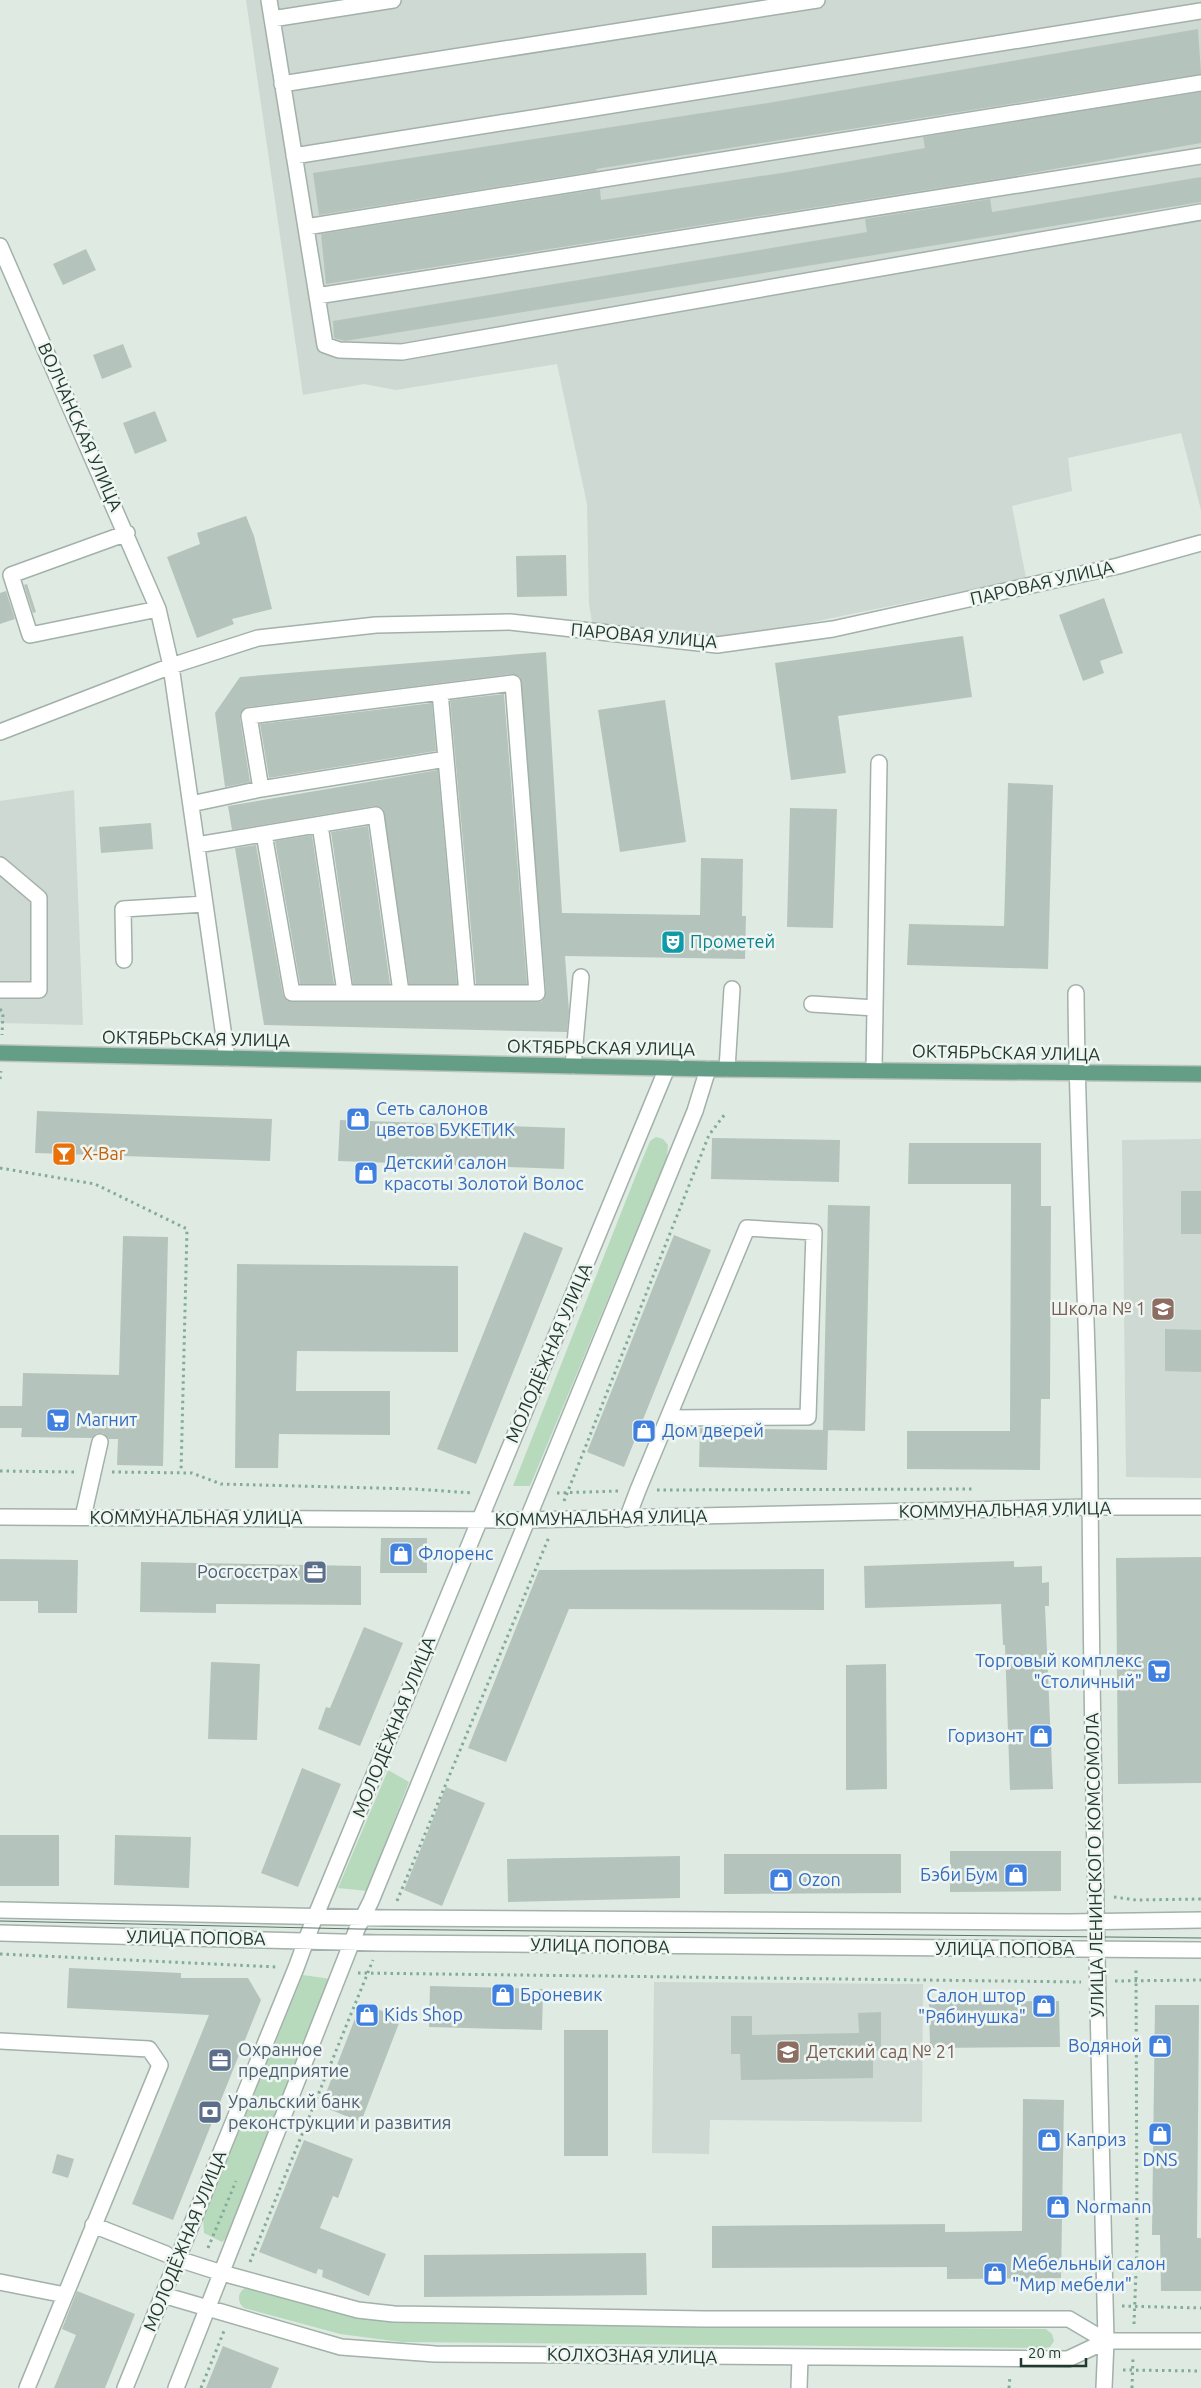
<svg xmlns="http://www.w3.org/2000/svg" width="1201" height="2388" font-family="Ubuntu,sans-serif">
  <style>
    .built { fill: #cdd9d2 }
    .green { fill: #b8dabc }
    .building { fill: #b4c4bc }
    .lines { fill: none; stroke-linecap: round; stroke-linejoin: round }
    .minor-casing { stroke: #a2b1a9; stroke-width: 18 }
    .major-casing { stroke: #bcc4c1; stroke-width: 18 }
    .path { stroke: #80ac98; stroke-width: 3; stroke-dasharray: 2.5 4; stroke-linecap: butt }
    .minor { stroke: #fff; stroke-width: 15 }
    .major { stroke: #659e86; stroke-width: 15 }
    .tram { stroke: #5b756a; stroke-width: 1 }
    .labels { text-anchor: middle; stroke-width: 5; stroke-linejoin: round; paint-order: stroke }
    .street-label { font-size: 18px; fill: #21392f; stroke: #eff6f2 }
    .culture-label { font-size: 18px; fill: #0d838f; stroke: #eff6f2; text-anchor: start }
    .shop-label { font-size: 18px; fill: #366cbe; stroke: #eff6f2; text-anchor: start }
    .food-label { font-size: 18px; fill: #c56008; stroke: #eff6f2; text-anchor: start }
    .education-label { font-size: 18px; fill: #785e54; stroke: #eff6f2; text-anchor: end }
    .service-label { font-size: 18px; fill: #4e5e75; stroke: #eff6f2; text-anchor: start }
  </style>
  <rect width="100%" height="100%" fill="#dfeae3"/>
  <path class="built" d="M246 0H1201V510L1181 433 1068 458 1072 491 1012 506 1026 578 808 623 720 637 611 635 592 622 589 604 587 504 557 364 396 390 364 384 303 395Z
    M74 790 83 1025 0 1023V801Z
    M1201 1139V1478L1126 1477 1122 1140Z
    M654 1982 923 1984 922 2122 710 2120 709 2154 652 2153Z"/>
  <path class="green" d="M656 1137 663 1139 668 1145 667 1157 530 1486H513L640 1165 650 1141Z
    M388 1770 409 1782 367 1891 338 1888Z
    M303 1975 331 1979 232 2233 222 2242 204 2233 203 2218Z
    M245 2288 350 2316 403 2323 1046 2329 1052 2334 1054 2341 1050 2347 1045 2348 401 2342 340 2334 244 2308C237 2302 237 2293 245 2288Z"/>
  <path class="building" d="M1198 29 1201 74 596 169 597 171 319 215 313 173 768 103Z
    M1201 92V143L1015 176 326 284 321 234 600 189 601 200 788 172 925 148 923 137Z
    M1201 177V202L345 341 334 338 333 321 867 232 865 219 990 199 992 212Z
    M86 249 96 270 63 285 53 264Z
    M123 344 132 367 102 379 93 355Z
    M155 411 167 441 135 454 123 423Z
    M246 516 254 536 272 609 232 619 234 624 197 638 167 557 200 544 197 533Z
    M566 555 567 596 517 597 516 556Z
    M27 584 36 612 33 613 24 585Z
    M6 591 15 619 0 624V593Z
    M1104 598 1123 653 1100 661 1104 673 1083 681 1059 615Z
    M963 636 972 697 838 716 846 773 791 780 775 663Z
    M546 652 562 913 700 915 701 858 743 859 742 916H746L745 959 565 956 569 1011 567 1032 264 1025 235 848 256 845 283 995 287 1001 537 1002 542 1001 546 992 520 677 512 674 247 707 241 712 240 718 250 782 225 787 215 713 240 677Z
    M504 694 527 984H476L450 700Z
    M665 700 686 842 620 852 598 710Z
    M432 703 436 751 269 778 260 724Z
    M438 770 457 984H409L383 809 374 806 232 830 228 806Z
    M1008 783 1053 785 1048 969 907 965 909 924 1004 926Z
    M790 808 837 809 833 928 787 927Z
    M151 823 153 849 101 853 99 827Z
    M368 826 390 984H353L331 832Z
    M312 835 334 984H300L275 841Z
    M37 1111 272 1119 270 1161 35 1153Z
    M340 1120 565 1128 564 1169 338 1161Z
    M712 1138 840 1140 839 1182 711 1179Z
    M909 1143H1041V1206H1051L1050 1399H1041L1040 1470 907 1469V1431H1010L1011 1184H908Z
    M1181 1191H1201V1234H1181Z
    M828 1205 870 1206 865 1431 823 1430Z
    M524 1232 563 1248 476 1464 437 1449Z
    M674 1235 711 1250 624 1467 587 1452Z
    M123 1236 168 1237 163 1466 117 1465 118 1439H109L103 1433H97L92 1438 21 1437 22 1428H0V1406H22L23 1373 119 1375Z
    M237 1264 458 1266V1352L297 1351 296 1391H390V1435L279 1434 278 1468H235Z
    M1165 1329 1201 1330V1372L1165 1371Z
    M700 1428 828 1430 827 1470 699 1467Z
    M381 1538H427V1573H380Z
    M1201 1557V1783L1118 1784 1116 1558Z
    M0 1559 78 1560 77 1613H38V1601H0Z
    M1014 1561V1567L1042 1566V1583L1049 1582V1606H1045L1053 1789 1010 1790 1005 1645H1003L1001 1604 865 1608 864 1566Z
    M141 1562 361 1566V1605L216 1604V1613L140 1612Z
    M824 1569V1610L569 1609 506 1762 468 1748 539 1570Z
    M364 1627 403 1643 360 1746 318 1729 326 1707 330 1708Z
    M211 1662 260 1664 257 1740 208 1739Z
    M886 1664 887 1789 846 1790V1665Z
    M302 1768 341 1784 298 1887 261 1873Z
    M446 1787 485 1803 442 1906 404 1890Z
    M0 1835H59V1886H0Z
    M115 1835 191 1837 189 1888 114 1885Z
    M950 1851H1061V1891L950 1892Z
    M724 1854H901V1893L724 1894Z
    M680 1856V1898L508 1902 507 1859Z
    M69 1968 181 1973V1978H248L261 2000 173 2220 132 2204 209 2015 67 2008Z
    M430 1986 543 1989 542 2030 429 2027Z
    M1059 2001 1060 2047 930 2048 929 2002Z
    M361 2003 401 2018 361 2122 321 2106Z
    M1155 2005H1199L1197 2238H1201V2291H1161L1160 2235H1152Z
    M881 2012V2051H873V2078L741 2080 740 2054H731V2016H752V2035L859 2033 858 2013Z
    M564 2030H608V2156H564Z
    M1023 2099 1064 2100 1061 2278 947 2279V2267L712 2268V2226L945 2224V2232L1022 2231Z
    M304 2140 353 2159 338 2198 333 2196 320 2228 386 2254 369 2296 322 2277 323 2270 318 2269 316 2274 259 2252Z
    M57 2154 74 2159 68 2178 52 2173Z
    M646 2253 647 2295 424 2297V2255Z
    M77 2291 135 2314 105 2388H54L76 2335 62 2329Z
    M223 2346 279 2368 271 2388H206Z"/>
  <g class="lines">
    <g class="minor-casing">
      <path id="minor" d="M269 0 325 345 339 350 402 352 1201 212
        M272 19 393 0
        M282 84 817 0
        M294 156 1201 11
        M306 227 1201 83
        M0 246 158 609 171 666 227 1058
        M317 296 1201 156
        M127 533 11 575 30 635 158 609
        M440 692 467 993
        M0 732 171 666 258 638 376 625 510 622 717 645 833 629 1118 566 1201 543
        M261 789 249 716 513 683 537 993H292L264 834
        M191 804 261 789 446 759
        M320 825 345 992
        M197 845 376 815 401 992
        M0 865 39 898V990H0
        M124 960 123 909 205 904
        M1076 993C1077 1158 1089 1323 1090 1488 1092 1772 1099 2056 1106 2341L1104 2388
        M812 1004 875 1008
        M573 1066 581 977
        M727 1069 732 989
        M874 1069 879 763
        M0 1517 526 1520 1089 1507H1201
        M83 1517 100 1442
        M627 1519 638 1490 747 1228 814 1232 808 1417 668 1418
        M0 1910 389 1918 1069 1922 1201 1920
        M0 1933 379 1943 1201 1950
        M0 2041 149 2049 160 2065 27 2388
        M93 2225 166 2254
        M178 2259 222 2273 358 2310 394 2314 704 2319H1069L1106 2341
        M0 2282 65 2295
        M163 2295 341 2347 435 2354 1068 2359 1106 2341H1201
        M125 2388 296 1968 311 1927 667 1068
        M176 2388 357 1929 371 1901 695 1111 708 1069
        M799 2388 800 2358"/>
    </g>
    <g class="major-casing">
      <path id="major" d="M0 1053 708 1069 1201 1074"/>
    </g>
    <path class="path" d="M0 1009 3 1013 2 1035
      M0 1079 1 1071
      M0 1168 95 1184 187 1229 181 1472
      M0 1471 75 1472
      M112 1472 192 1473 221 1484 415 1489 473 1493
      M657 1490 973 1489
      M557 1493 618 1491
      M564 1501 709 1135 725 1114
      M1114 1897 1136 1900 1201 1899
      M397 1901 549 1537
      M0 1954 277 1967
      M358 1973 1081 1982
      M1115 1981 1201 1980
      M208 2248 236 2181
      M250 2262 373 1960
      M1122 2306 1201 2308
      M1134 2324 1137 2247 1136 1968
      M1123 2370 1201 2371
      M201 2388 224 2331
      M1009 2388 1010 2376
      M1132 2388 1133 2358"/>
    <use href="#minor" class="minor"/>
    <use href="#major" class="major"/>
    <path class="tram" d="M0 1921 357 1929 1201 1938"/>
  </g>
  <defs>
    <g id="theatre-square" transform="scale(1.25)"><rect x="-9" y="-9" width="18" height="18" rx="4" fill="#0f9aa8" stroke="#eff6f2"/><path d="M-5-5.5Q0-4 5-5.5V0Q5 5 0 6Q-5 5-5 0ZM-3.3-2.5H-1v1.5H-3.3ZM1-2.5H3.3v1.5H1ZM-2.8 1Q0 5.5 2.8 1Z" fill="#fff"/></g>
    <g id="shop-square" transform="scale(1.25)"><rect x="-9" y="-9" width="18" height="18" rx="4" fill="#3f7fe0" stroke="#eff6f2"/><path d="M-5-2.5h2.3a2.7 3.5 0 0 1 5.4 0H5L5.5 6h-11ZM-1.5-2.5h3a1.5 2.3 0 0 0-3 0Z" fill="#fff"/></g>
    <g id="bar-square" transform="scale(1.25)"><rect x="-9" y="-9" width="18" height="18" rx="4" fill="#e8710a" stroke="#eff6f2"/><path d="M-6-5H6L.8 .8V4.5H3.5V6h-7V4.5H-.8V.8Z" fill="#fff"/></g>
    <g id="school-square" transform="scale(1.25)"><rect x="-9" y="-9" width="18" height="18" rx="4" fill="#8d6e63" stroke="#eff6f2"/><path d="M0-5L7-2L0 1L-7-2ZM-4 1L0 2.5L4 1V4Q0 6-4 4Z" fill="#fff"/></g>
    <g id="supermarket-square" transform="scale(1.25)"><rect x="-9" y="-9" width="18" height="18" rx="4" fill="#3f7fe0" stroke="#eff6f2"/><path d="M-6-5.5h2.5l.6 2H6L4.5 2H-2.5L-4.4-4H-6ZM-1.5 3.2a1.3 1.3 0 1 0 .1 0ZM3 3.2a1.3 1.3 0 1 0 .1 0Z" fill="#fff"/></g>
    <g id="office-square" transform="scale(1.25)"><rect x="-9" y="-9" width="18" height="18" rx="4" fill="#5c6f8a" stroke="#eff6f2"/><path d="M-6-3h4V-5.5h4V-3h4V5H-6ZM-1-4.5V-3h2v-1.5ZM-6 0V1H6V0Z" fill="#fff"/></g>
    <g id="bank-square" transform="scale(1.25)"><rect x="-9" y="-9" width="18" height="18" rx="4" fill="#5c6f8a" stroke="#eff6f2"/><path d="M-6-4H6V4H-6ZM0-2.3a2.3 2.3 0 1 0 0 4.6a2.3 2.3 0 1 0 0-4.6Z" fill="#fff"/></g>
  </defs>
  <g fill-rule="evenodd">
    <use href="#theatre-square" x="673" y="942"/>
    <use href="#shop-square" x="358" y="1119"/>
    <use href="#bar-square" x="64" y="1154"/>
    <use href="#shop-square" x="366" y="1173"/>
    <use href="#school-square" x="1163" y="1309"/>
    <use href="#supermarket-square" x="58" y="1420"/>
    <use href="#shop-square" x="644" y="1431"/>
    <use href="#shop-square" x="401" y="1554"/>
    <use href="#office-square" x="315" y="1572"/>
    <use href="#supermarket-square" x="1159" y="1671"/>
    <use href="#shop-square" x="1041" y="1736"/>
    <use href="#shop-square" x="1016" y="1875"/>
    <use href="#shop-square" x="781" y="1880"/>
    <use href="#shop-square" x="503" y="1995"/>
    <use href="#shop-square" x="1044" y="2006"/>
    <use href="#shop-square" x="367" y="2015"/>
    <use href="#shop-square" x="1160" y="2046"/>
    <use href="#school-square" x="788" y="2052"/>
    <use href="#office-square" x="220" y="2060"/>
    <use href="#bank-square" x="210" y="2112"/>
    <use href="#shop-square" x="1160" y="2134"/>
    <use href="#shop-square" x="1049" y="2140"/>
    <use href="#shop-square" x="1058" y="2207"/>
    <use href="#shop-square" x="995" y="2274"/>
  </g>
  <g class="labels">
    <g class="street-label">
      <text transform="translate(80 427) rotate(66)" y="6">ВОЛЧАНСКАЯ УЛИЦА</text>
      <text transform="translate(1042 583) rotate(-13)" y="6">ПАРОВАЯ УЛИЦА</text>
      <text transform="translate(644 636) rotate(5)" y="6">ПАРОВАЯ УЛИЦА</text>
      <text transform="translate(196 1039) rotate(1)" y="6">ОКТЯБРЬСКАЯ УЛИЦА</text>
      <text transform="translate(601 1048) rotate(1)" y="6">ОКТЯБРЬСКАЯ УЛИЦА</text>
      <text transform="translate(1006 1053) rotate(1)" y="6">ОКТЯБРЬСКАЯ УЛИЦА</text>
      <text transform="translate(549 1353) rotate(-67)" y="6">МОЛОДЁЖНАЯ УЛИЦА</text>
      <text transform="translate(1005 1510) rotate(-1)" y="6">КОММУНАЛЬНАЯ УЛИЦА</text>
      <text x="196" y="1524">КОММУНАЛЬНАЯ УЛИЦА</text>
      <text transform="translate(601 1518) rotate(-1)" y="6">КОММУНАЛЬНАЯ УЛИЦА</text>
      <text transform="translate(394 1727) rotate(-68)" y="6">МОЛОДЁЖНАЯ УЛИЦА</text>
      <text transform="translate(1095 1865) rotate(-91)" y="6">УЛИЦА ЛЕНИНСКОГО КОМСОМОЛА</text>
      <text transform="translate(196 1938) rotate(1)" y="6">УЛИЦА ПОПОВА</text>
      <text transform="translate(600 1946) rotate(1)" y="6">УЛИЦА ПОПОВА</text>
      <text x="1005" y="1955">УЛИЦА ПОПОВА</text>
      <text transform="translate(185 2241) rotate(-68)" y="6">МОЛОДЁЖНАЯ УЛИЦА</text>
      <text transform="translate(632 2356) rotate(1)" y="6">КОЛХОЗНАЯ УЛИЦА</text>
    </g>
    <g class="culture-label">
      <text x="690" y="948">Прометей</text>
    </g>
    <g class="shop-label">
      <text x="376" y="1115">Сеть салонов<tspan x="376" dy="21">цветов БУКЕТИК</tspan></text>
      <text x="384" y="1169">Детский салон<tspan x="384" dy="21">красоты Золотой Волос</tspan></text>
      <text x="76" y="1426">Магнит</text>
      <text x="662" y="1437">Дом дверей</text>
      <text x="418" y="1560">Флоренс</text>
      <text x="1142" y="1667" text-anchor="end">Торговый комплекс<tspan x="1142" dy="21">"Столичный"</tspan></text>
      <text x="1024" y="1742" text-anchor="end">Горизонт</text>
      <text x="998" y="1881" text-anchor="end">Бэби Бум</text>
      <text x="798" y="1886">Ozon</text>
      <text x="520" y="2001">Броневик</text>
      <text x="1026" y="2002" text-anchor="end">Салон штор<tspan x="1026" dy="21">"Рябинушка"</tspan></text>
      <text x="384" y="2021">Kids Shop</text>
      <text x="1142" y="2052" text-anchor="end">Водяной</text>
      <text x="1066" y="2146">Каприз</text>
      <text x="1160" y="2166" text-anchor="middle">DNS</text>
      <text x="1076" y="2213">Normann</text>
      <text x="1012" y="2270">Мебельный салон<tspan x="1012" dy="21">"Мир мебели"</tspan></text>
    </g>
    <g class="food-label">
      <text x="82" y="1160">X-Bar</text>
    </g>
    <g class="education-label">
      <text x="1146" y="1315">Школа № 1</text>
      <text x="806" y="2058" text-anchor="start">Детский сад № 21</text>
    </g>
    <g class="service-label">
      <text x="298" y="1578" text-anchor="end">Росгосстрах</text>
      <text x="238" y="2056">Охранное<tspan x="238" dy="21">предприятие</tspan></text>
      <text x="228" y="2108">Уральский банк<tspan x="228" dy="21">реконструкции и развития</tspan></text>
    </g>
  </g>
  <path d="M1021 2358v8h65v-8" fill="none" stroke="#21392f" stroke-width="2.5"/>
  <text x="1028" y="2358" font-size="15" fill="#21392f" stroke="#eff6f2" stroke-width="4" paint-order="stroke">20 m</text>
</svg>
